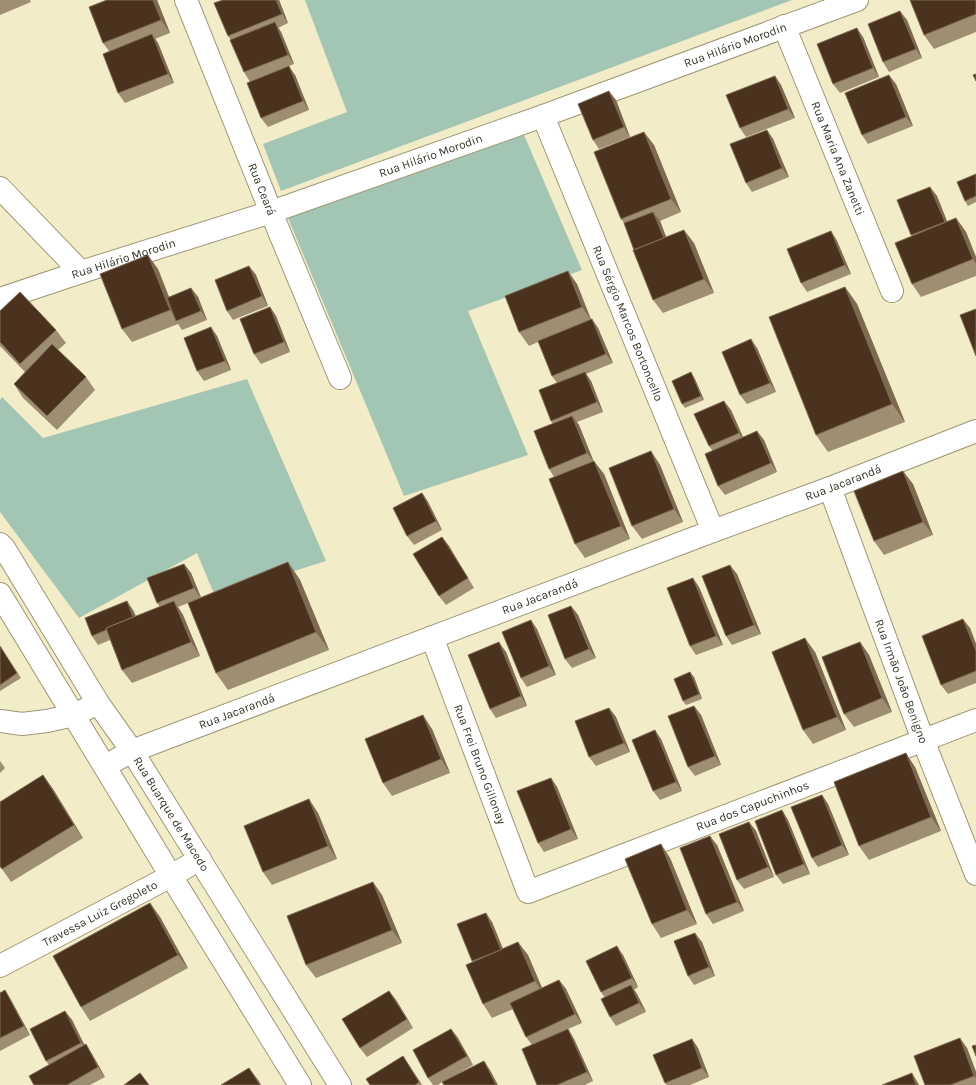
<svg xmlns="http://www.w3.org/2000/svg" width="976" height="1085" font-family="Karla,sans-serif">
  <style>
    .green { fill: #a3c5b3 }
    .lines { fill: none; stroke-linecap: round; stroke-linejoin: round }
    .minor-casing { stroke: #9e9776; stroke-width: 24 }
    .secondary-casing { stroke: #9e9776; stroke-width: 24 }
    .minor { stroke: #fff; stroke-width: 22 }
    .secondary { stroke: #fff; stroke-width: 22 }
    .wall { fill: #9e8f73 }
    .shaded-wall { fill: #7d6a51 }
    .building { fill: #4a321e; stroke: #7d6a51 }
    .labels { text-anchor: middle; stroke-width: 4; stroke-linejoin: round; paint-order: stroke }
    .street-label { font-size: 12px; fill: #363326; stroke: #fef9dc }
  </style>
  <rect width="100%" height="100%" fill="#f3ecc8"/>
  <path class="green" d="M305 0H792L281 191 263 144 347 112Z
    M524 135 582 270 468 311 528 455 404 496 288 218Z
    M247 379 326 561 215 596 197 553 79 618 0 512V400L2 397 43 438Z"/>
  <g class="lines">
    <g class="minor-casing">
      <g id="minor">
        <path id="s1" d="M186 0 271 212 340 378"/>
        <path id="s2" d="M784 26 892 291"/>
        <path id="s3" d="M543 116 713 531"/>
        <path d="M0 188 81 272"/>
        <path id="s4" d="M0 299 81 272 271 212 543 116 857 0"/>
        <path id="s5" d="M830 488 923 740 976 874"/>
        <path id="s6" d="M432 637 528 892 976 720"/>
        <path d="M0 721 22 724 47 721 74 715 98 703"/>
        <path id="s7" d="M105 766 132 751 713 531 830 488 976 431"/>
        <path id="s8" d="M0 966 171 876 200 859"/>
      </g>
    </g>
    <g class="secondary-casing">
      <g id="secondary">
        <path id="s9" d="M0 544 4 548 98 703 132 751 340 1085"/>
        <path d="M0 594 171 876 300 1085"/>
      </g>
    </g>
    <use href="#minor" class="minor"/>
    <use href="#secondary" class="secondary"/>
  </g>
  <path class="wall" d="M0 0H30L31 2 0 15Z
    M107 0H157L170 33 155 39 158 43 174 83 125 103 118 93 109 51 103 43Z
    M222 0H279L288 23 278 28 281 32 294 64 250 82 244 72 231 40 228 36Z
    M976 0V32L934 49 924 35Z
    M907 20 922 58 889 72 883 62Z
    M863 37 879 77 840 93 833 84Z
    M295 75 309 110 268 127 261 118Z
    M775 76 781 85 795 118 746 137 740 128Z
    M896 84 913 126 868 144 862 135Z
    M616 100 630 137 599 149 593 140Z
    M767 130 773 139 789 177 752 192 746 183Z
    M654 145 681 212 660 221 666 237 694 243 714 293 663 313 653 300 624 223 621 219Z
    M976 174V202L968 206 965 201Z
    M930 187 937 196 947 222 956 218 966 232 976 257V276L921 297 912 284V236L911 235Z
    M831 231 837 241 851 274 807 292 801 283Z
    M249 266 256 275 268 306 233 320 227 311Z
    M158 269 169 297 191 288 198 297 207 320 182 330 178 324 132 342 122 329Z
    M577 284 591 319 598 328 613 363 586 374 591 381 603 412 577 422 579 425 593 461 604 474 630 539 585 558 575 544 554 477 549 469 553 424 551 421 557 383 552 376 538 342 529 346 519 332Z
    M845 287 857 304 905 422 828 452 816 435Z
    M270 307 276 316 290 352 261 364 254 354Z
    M0 311 56 330 66 343 58 350 86 377 95 390 57 430 23 398 14 384 25 372 0 346Z
    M217 336 231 370 204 381 197 371Z
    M757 348 776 392 747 404 740 395Z
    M694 377 704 400 685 408 682 404Z
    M731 410 743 437 764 440 777 472 725 495 718 486 712 450 709 446Z
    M651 451 660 465 683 522 642 539 632 526Z
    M913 484 933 535 884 555 874 541Z
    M422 493 428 502 442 530 414 545 407 536Z
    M442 537 449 546 474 588 446 605 439 596Z
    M288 562 300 580 329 650 228 690 216 673 188 603 178 607 183 615 200 656 132 683 122 670 110 640 98 645 92 636 133 610 136 616 160 607 157 603 184 564 191 573 201 597Z
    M737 574 761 634 732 645 726 636Z
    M699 587 723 645 696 655 690 646Z
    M571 606 578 615 596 658 572 668 565 659Z
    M970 628 976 644V683L948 694 941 685Z
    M537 629 556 675 527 687 521 678Z
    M860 642 869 655 892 712 854 727 844 714Z
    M0 646 21 678 0 691Z
    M506 652 527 706 496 718 490 709Z
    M815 652 846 730 813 744 803 730Z
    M694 677 702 699 686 705 683 701Z
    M694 706 701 715 721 765 695 776 688 767Z
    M609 708 616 717 630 752 596 766 589 757Z
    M432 729 450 773 392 796 383 783Z
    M661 739 682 791 660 800 653 791Z
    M0 761 5 768 0 773Z
    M915 767 941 831 869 860 859 846Z
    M43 775 53 789 83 838 11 882 0 866Z
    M551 778 557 787 578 839 544 852 538 843Z
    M822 795 828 804 849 855 818 867 812 858Z
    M782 810 788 820 810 874 783 884 776 875Z
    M318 813 337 859 272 885 263 872Z
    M749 822 756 831 774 877 744 889 737 880Z
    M717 845 744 911 713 924 706 914Z
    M670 858 697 924 661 938 652 924Z
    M382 895 402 943 316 978 306 965Z
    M150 903 160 917 188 968 90 1021 81 1007Z
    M492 922 503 949 528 955 542 988 559 980 566 989 582 1023 568 1029 574 1039 593 1081 585 1085H537L532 1045 526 1037 513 1009 492 1018 483 1004 472 961Z
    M702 942 715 976 694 985 688 976Z
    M623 955 638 987 634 990 637 994 646 1012 616 1026 610 1017 605 998 601 992Z
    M5 990 11 1000 30 1035 0 1051V993Z
    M389 991 396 1000 413 1028 367 1057 360 1048Z
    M65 1011 72 1020 84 1045 92 1054 105 1077 90 1085H34L49 1065 46 1061Z
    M451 1029 458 1038 473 1065 449 1079 490 1070 442 1082 438 1085H433L428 1078Z
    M692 1039 698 1048 709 1077 690 1085H667L665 1083Z
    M967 1048 976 1072V1085H925Z
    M403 1056 422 1085H370Z"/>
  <path class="shaded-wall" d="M153 0H157L170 33 161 20Z
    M276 0H279L288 23 282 14Z
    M900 11 907 20 922 58 916 49Z
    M275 22 281 32 294 64 288 55Z
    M857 28 863 37 879 77 873 68Z
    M152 34 158 43 174 83 168 74Z
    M289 66 295 75 309 110 303 101Z
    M889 75 896 84 913 126 906 117Z
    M775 76 781 85 795 118 788 109Z
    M609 91 616 100 630 137 624 127Z
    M767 130 773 139 789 177 782 168Z
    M644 132 654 145 681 212 671 199Z
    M930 187 937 196 951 231 945 222Z
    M653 212 660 221 672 252 666 243Z
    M956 218 966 232 976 257V264L973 259Z
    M684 230 694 243 714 293 704 279Z
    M831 231 837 241 851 274 845 265Z
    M148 255 158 269 178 320 170 310Z
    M249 266 256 275 268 306 262 296Z
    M568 271 577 284 591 320 582 307Z
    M845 287 857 304 905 422 892 404Z
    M191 288 198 297 207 320 201 311Z
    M270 307 276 316 290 352 284 342Z
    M592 319 598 328 613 363 606 354Z
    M211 327 217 336 231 370 225 361Z
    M751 339 757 348 776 392 770 383Z
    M585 372 591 381 603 412 597 402Z
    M691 372 694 377 704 400 701 396Z
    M724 401 731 410 745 442 739 433Z
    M572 416 579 425 594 462 587 453Z
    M757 431 764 440 777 472 771 463Z
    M651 451 660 465 683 522 674 509Z
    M594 461 604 474 630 539 621 526Z
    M903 471 913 484 933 535 923 522Z
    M422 493 428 502 442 530 436 521Z
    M442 537 449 546 474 588 468 578Z
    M288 562 300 580 329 650 316 632Z
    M184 564 191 573 201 598 194 588Z
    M730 565 737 574 761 634 754 625Z
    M693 578 699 587 723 645 716 636Z
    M127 601 133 610 140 628 134 619Z
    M174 601 183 615 200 656 191 642Z
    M571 606 578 615 596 658 589 649Z
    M963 619 970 628 976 644V651Z
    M531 620 537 629 556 675 549 666Z
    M805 638 815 652 846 730 837 717Z
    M499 642 506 652 527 706 521 696Z
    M860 642 869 655 892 712 882 698Z
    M690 672 694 677 702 699 699 694Z
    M694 706 701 715 721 765 715 756Z
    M609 708 616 717 630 752 624 743Z
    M423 715 432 729 450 773 441 759Z
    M655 730 661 739 682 791 676 782Z
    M906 753 915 767 941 831 931 817Z
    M43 775 53 789 83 838 74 825Z
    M551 778 557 787 578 839 571 829Z
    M822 795 828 804 849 855 842 845Z
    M309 799 318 813 337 859 328 846Z
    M782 810 788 820 810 874 804 864Z
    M749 822 756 831 774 877 768 867Z
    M710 836 717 845 744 911 737 902Z
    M661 844 670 858 697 924 687 910Z
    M373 882 382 895 402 943 392 930Z
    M150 903 160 917 188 968 178 955Z
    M486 913 492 922 507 959 501 950Z
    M695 933 702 942 715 976 709 967Z
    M518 942 528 955 545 995 535 981Z
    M617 946 623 955 638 987 632 978Z
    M559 980 566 989 582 1023 575 1014Z
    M631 985 637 994 646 1012 639 1003Z
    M5 990 11 1000 30 1035 24 1026Z
    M389 991 396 1000 413 1028 407 1019Z
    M65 1011 72 1020 88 1052 81 1043Z
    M451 1029 458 1038 473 1065 467 1056Z
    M568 1029 574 1039 593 1081 587 1072Z
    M960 1038 967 1048 976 1072V1078L974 1076Z
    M692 1039 698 1048 709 1077 702 1068Z
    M86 1044 92 1054 105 1077 98 1067Z
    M403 1056 409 1065 422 1085 419 1082Z
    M484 1061 490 1070 498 1085H496Z
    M249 1068 259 1081 261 1085H260Z
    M912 1073 918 1083 919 1085H916Z"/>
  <path class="building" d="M107 0H153L161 20 103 43 89 7Z
    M223 0H276L282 14 228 36 214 3Z
    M910 0H976V14L924 35Z
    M900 11 916 49 883 62 868 24Z
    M275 22 288 55 244 72 230 40Z
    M857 28 873 68 833 84 817 44Z
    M152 34 168 74 118 93 103 54Z
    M289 66 303 101 261 118 247 83Z
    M976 74V81L973 75Z
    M889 75 906 117 862 135 845 93Z
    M775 76 788 109 740 128 726 95Z
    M609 91 624 127 593 140 578 104Z
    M767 130 782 168 746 183 730 144Z
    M644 132 671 199 621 219 594 152Z
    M976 174V196L965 201 957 182Z
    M930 187 945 222 911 235 897 200Z
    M653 212 664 238 634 250 624 223Z
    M956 218 973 259 912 284 895 243Z
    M684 230 704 279 653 300 633 250Z
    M831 231 845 265 801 283 787 249Z
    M148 255 170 310 122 329 100 274Z
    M249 266 262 296 227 311 215 280Z
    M568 271 582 307 519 332 505 296Z
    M845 287 892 404 816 435 769 317Z
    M191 288 201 311 176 321 167 298Z
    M20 292 56 330 20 364 0 342V311Z
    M270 307 284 342 254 354 240 319Z
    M976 309V356L960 315Z
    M592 319 606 354 552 376 538 341Z
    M211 327 225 361 197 371 184 338Z
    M751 339 770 383 740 395 722 352Z
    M52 344 86 377 47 416 14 384Z
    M585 372 597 402 551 421 539 390Z
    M691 372 701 396 682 404 672 381Z
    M724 401 739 433 709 446 694 414Z
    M572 416 587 453 549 469 534 431Z
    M757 431 771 463 718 486 705 454Z
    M651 451 674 509 632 526 609 468Z
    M594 461 621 526 575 544 549 479Z
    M903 471 923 522 874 541 854 491Z
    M422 493 436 521 407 536 393 508Z
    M442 537 468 578 439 596 413 554Z
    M288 562 316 632 216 673 188 603Z
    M184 564 194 588 157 603 147 578Z
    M730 565 754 625 726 636 702 576Z
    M693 578 716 636 690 646 667 588Z
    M127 601 133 617 106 628V630L92 636 85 618Z
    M174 601 191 642 122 670 106 628Z
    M571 606 589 649 565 659 548 615Z
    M963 619 976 651V671L941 685 922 636Z
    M531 620 549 666 521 678 502 632Z
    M805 638 837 717 803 730 772 652Z
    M499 642 521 696 490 709 468 655Z
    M860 642 882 698 844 714 822 657Z
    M0 646 17 673 0 685Z
    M690 672 699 694 683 701 674 679Z
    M694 706 715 756 688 767 668 716Z
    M609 708 624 743 589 757 575 721Z
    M423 715 441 759 383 783 365 739Z
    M655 730 676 782 653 791 632 740Z
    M906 753 931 817 859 846 834 782Z
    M43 775 74 825 2 869 0 866V802Z
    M551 778 571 829 538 843 517 791Z
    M822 795 842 845 812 858 791 807Z
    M309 799 328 846 263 872 244 826Z
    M782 810 804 864 776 875 755 821Z
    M749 822 768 867 737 880 719 834Z
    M710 836 737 902 706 914 680 848Z
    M661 844 687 910 652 924 625 859Z
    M373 882 392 930 306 965 287 916Z
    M150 903 178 955 81 1007 53 956Z
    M486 913 501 950 472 961 457 924Z
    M695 933 709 967 688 976 674 941Z
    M518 942 535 981 483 1004 466 965Z
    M617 946 632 978 601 992 586 961Z
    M559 980 575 1014 526 1037 510 1003Z
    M631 985 639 1003 610 1017 601 999Z
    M5 990 24 1026 0 1038V993Z
    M389 991 407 1019 360 1048 342 1019Z
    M65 1011 81 1043 46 1061 30 1029Z
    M451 1029 467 1056 428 1078 413 1050Z
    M568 1029 587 1072 557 1085H537L522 1049Z
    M960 1038 974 1076 950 1085H925L914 1056Z
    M692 1039 702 1068 665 1083 653 1055Z
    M86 1044 98 1067 67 1085H34L29 1076Z
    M976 1045V1056L972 1046Z
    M403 1056 419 1082 415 1085H370L366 1079Z
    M484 1061 496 1085H444L442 1082Z
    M249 1068 260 1085H221Z
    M140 1073 149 1085H124Z
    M912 1073 916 1085H882Z"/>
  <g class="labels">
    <g class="street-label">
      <text dy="4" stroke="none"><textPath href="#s4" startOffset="778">Rua Hilário Morodin</textPath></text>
      <text dy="4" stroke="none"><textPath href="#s4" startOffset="454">Rua Hilário Morodin</textPath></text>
      <text dy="4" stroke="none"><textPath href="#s2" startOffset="143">Rua Maria Ana Zanetti</textPath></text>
      <text dy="4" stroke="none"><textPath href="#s1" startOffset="204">Rua Ceará</textPath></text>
      <text dy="4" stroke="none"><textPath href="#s4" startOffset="130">Rua Hilário Morodin</textPath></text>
      <text dy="4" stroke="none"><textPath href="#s3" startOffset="224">Rua Sérgio Marcos Bortoncello</textPath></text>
      <text dy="4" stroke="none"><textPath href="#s7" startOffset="791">Rua Jacarandá</textPath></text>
      <text dy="4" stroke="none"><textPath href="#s7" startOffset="467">Rua Jacarandá</textPath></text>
      <text dy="4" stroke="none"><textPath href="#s5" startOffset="206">Rua Irmão João Benigno</textPath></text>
      <text dy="4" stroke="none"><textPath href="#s7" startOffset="143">Rua Jacarandá</textPath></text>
      <text dy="4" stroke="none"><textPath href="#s6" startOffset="136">Rua Frei Bruno Gillonay</textPath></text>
      <text dy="4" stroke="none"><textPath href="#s6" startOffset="513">Rua dos Capuchinhos</textPath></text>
      <text dy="4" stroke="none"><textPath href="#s9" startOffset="320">Rua Buarque de Macedo</textPath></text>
      <text dy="4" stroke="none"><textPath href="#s8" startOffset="113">Travessa Luiz Gregoleto</textPath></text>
    </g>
  </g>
</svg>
